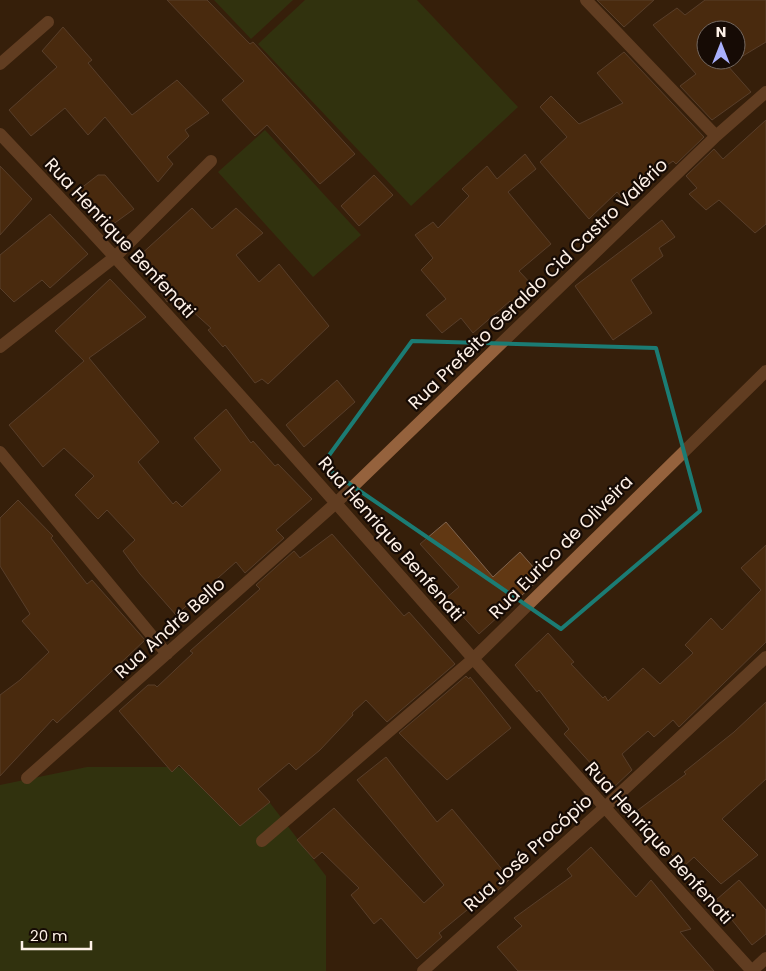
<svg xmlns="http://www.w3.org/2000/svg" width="766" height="971" font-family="Poppins,sans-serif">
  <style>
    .green { fill: #2c4913 }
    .building { fill: #613813; stroke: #80644f }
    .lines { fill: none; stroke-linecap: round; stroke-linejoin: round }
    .minor { stroke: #95623d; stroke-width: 12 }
    .marked { fill: none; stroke: #1b7c74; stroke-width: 4; stroke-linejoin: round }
    .labels { text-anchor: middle; stroke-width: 4.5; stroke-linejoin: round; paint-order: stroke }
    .street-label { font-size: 18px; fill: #fef1e7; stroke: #160b05 }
  </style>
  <rect width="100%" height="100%" fill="#361f0b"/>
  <path class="green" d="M214 0H293L251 39Z
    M305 0H417L518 107 411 206 258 44Z
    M265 130 361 235 313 277 218 172Z
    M87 767H178L270 803 326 876V971H0V785Z"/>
  <path class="building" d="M167 0H207L250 44 253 42 355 154 320 184 267 125 255 136 222 100 244 81Z
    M597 0H654L624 27Z
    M705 0H766V42L736 60V30H706V60H736L727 65 751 92 712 120 680 86 696 74 653 25 677 8 685 15Z
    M63 27 92 60 88 63 132 115 177 80 209 113 185 130 189 136 167 157 173 164 158 182 105 117 88 135 65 108 31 136 9 110 57 67 42 51Z
    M624 52 704 137 676 164 673 161 622 198 617 192 589 219 540 162 567 137 540 107 551 96 579 124 623 103 597 73Z
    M766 120V224L755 233 719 200 706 210 689 194 697 188 686 176 714 149 723 159Z
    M525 154 536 169 508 192 551 244 519 271 533 286 512 304 510 301 473 333 461 318 442 333 426 315 446 299 421 270 433 258 415 235 433 222 438 228 469 196 462 189 487 166 497 179Z
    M0 166 32 199 0 235Z
    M98 175H105L134 209 112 225 80 189Z
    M374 175 393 195 359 226 341 206Z
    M192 208 212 229 236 208 263 233 236 255 259 282 279 264 329 326 268 384 262 379 255 383 225 345 223 347 208 330 211 328 181 301 178 304 173 298 167 302 146 268 138 257Z
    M50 214 88 254 50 288 42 280 14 302 0 288V255Z
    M662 220 675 237 659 248 663 256 631 280 652 313 613 340 575 286Z
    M110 279 146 317 89 358 159 442 138 462 173 504 176 501 182 507 221 470 194 438 226 409 251 443 253 441 275 466 278 464 312 499 276 530 284 538 245 573 236 562 176 615 140 574 123 551 135 540 107 510 98 519 75 495 94 476 64 448 43 467 9 425 84 361 55 331Z
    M337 380 355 402 304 447 286 425Z
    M18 500 53 536 51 538 87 584 92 580 145 640 57 723 53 719 0 776V695L20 680 49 652 22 621 30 614 0 566V518Z
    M446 522 493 577 520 552 542 577 479 634 446 598 459 587 420 544Z
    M332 534 404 616 409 612 455 664 387 722 366 700 352 713 353 715 320 750 296 770 289 763 258 789 270 802 240 826 179 765 172 772 119 711 148 685H155L157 687 193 653 190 651 260 589 256 585 294 551 300 558Z
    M766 545V642L679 727 673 720 654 737 648 731 622 754 632 770 613 788 564 734 569 729 539 690 537 692 515 665 548 633 574 662 571 664 603 698 605 696 608 701 643 668 660 684 693 653 685 645 711 618 722 630 761 590 741 568Z
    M466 676 469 679 470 677 511 728 447 780 399 733Z
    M766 702V779L722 819 758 855 721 884 694 857 683 867 634 813 686 774 684 772 734 732Z
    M386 757 437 822 452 809 510 879 482 905 478 901 439 933 442 937 417 959 381 918 374 924 351 895 359 888 322 852 314 859 297 840 334 808 424 903 444 885 357 780Z
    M591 847 636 897 651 880 691 929 680 932 714 971H518L497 947 522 926 514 918 572 876 567 869Z
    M739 880 766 910V934L752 945 716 900Z"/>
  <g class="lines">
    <path class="minor" d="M586 0 716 136
      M0 64 48 22
      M0 134C258 406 499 694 752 971
      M0 347 116 256 211 161
      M0 452 167 654
      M27 778 336 503 716 136 766 92
      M262 841 473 659 766 371
      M423 971 603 809 766 657
      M752 971 766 958"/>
  </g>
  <path d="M0 0H766V971H0ZM412 341 656 348 700 511 561 629 322 465Z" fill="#361f0b" fill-opacity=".55" fill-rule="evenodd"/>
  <path class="marked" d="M412 341 656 348 700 511 561 629 322 465Z"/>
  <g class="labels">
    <g class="street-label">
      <text transform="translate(120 238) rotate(47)" y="6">Rua Henrique Benfenati</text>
      <text transform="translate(538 284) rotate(-44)" y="6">Rua Prefeito Geraldo Cid Castro Valério</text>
      <text transform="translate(391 539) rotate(49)" y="6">Rua Henrique Benfenati</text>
      <text transform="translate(561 547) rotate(-45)" y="6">Rua Eurico de Oliveira</text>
      <text transform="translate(170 628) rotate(-42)" y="6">Rua André Bello</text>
      <text transform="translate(659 843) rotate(48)" y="6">Rua Henrique Benfenati</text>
      <text transform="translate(528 853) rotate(-42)" y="6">Rua José Procópio</text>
    </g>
  </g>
  <g transform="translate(721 45)"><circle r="24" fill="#160b05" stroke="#73675f"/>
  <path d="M0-4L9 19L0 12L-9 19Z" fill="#a9b0fc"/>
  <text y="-8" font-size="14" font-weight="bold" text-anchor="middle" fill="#fef1e7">N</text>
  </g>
  <path d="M22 941v8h69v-8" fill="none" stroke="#fef1e7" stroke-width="2.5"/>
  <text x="30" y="941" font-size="15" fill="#fef1e7" stroke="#160b05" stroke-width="4" paint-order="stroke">20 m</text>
</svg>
